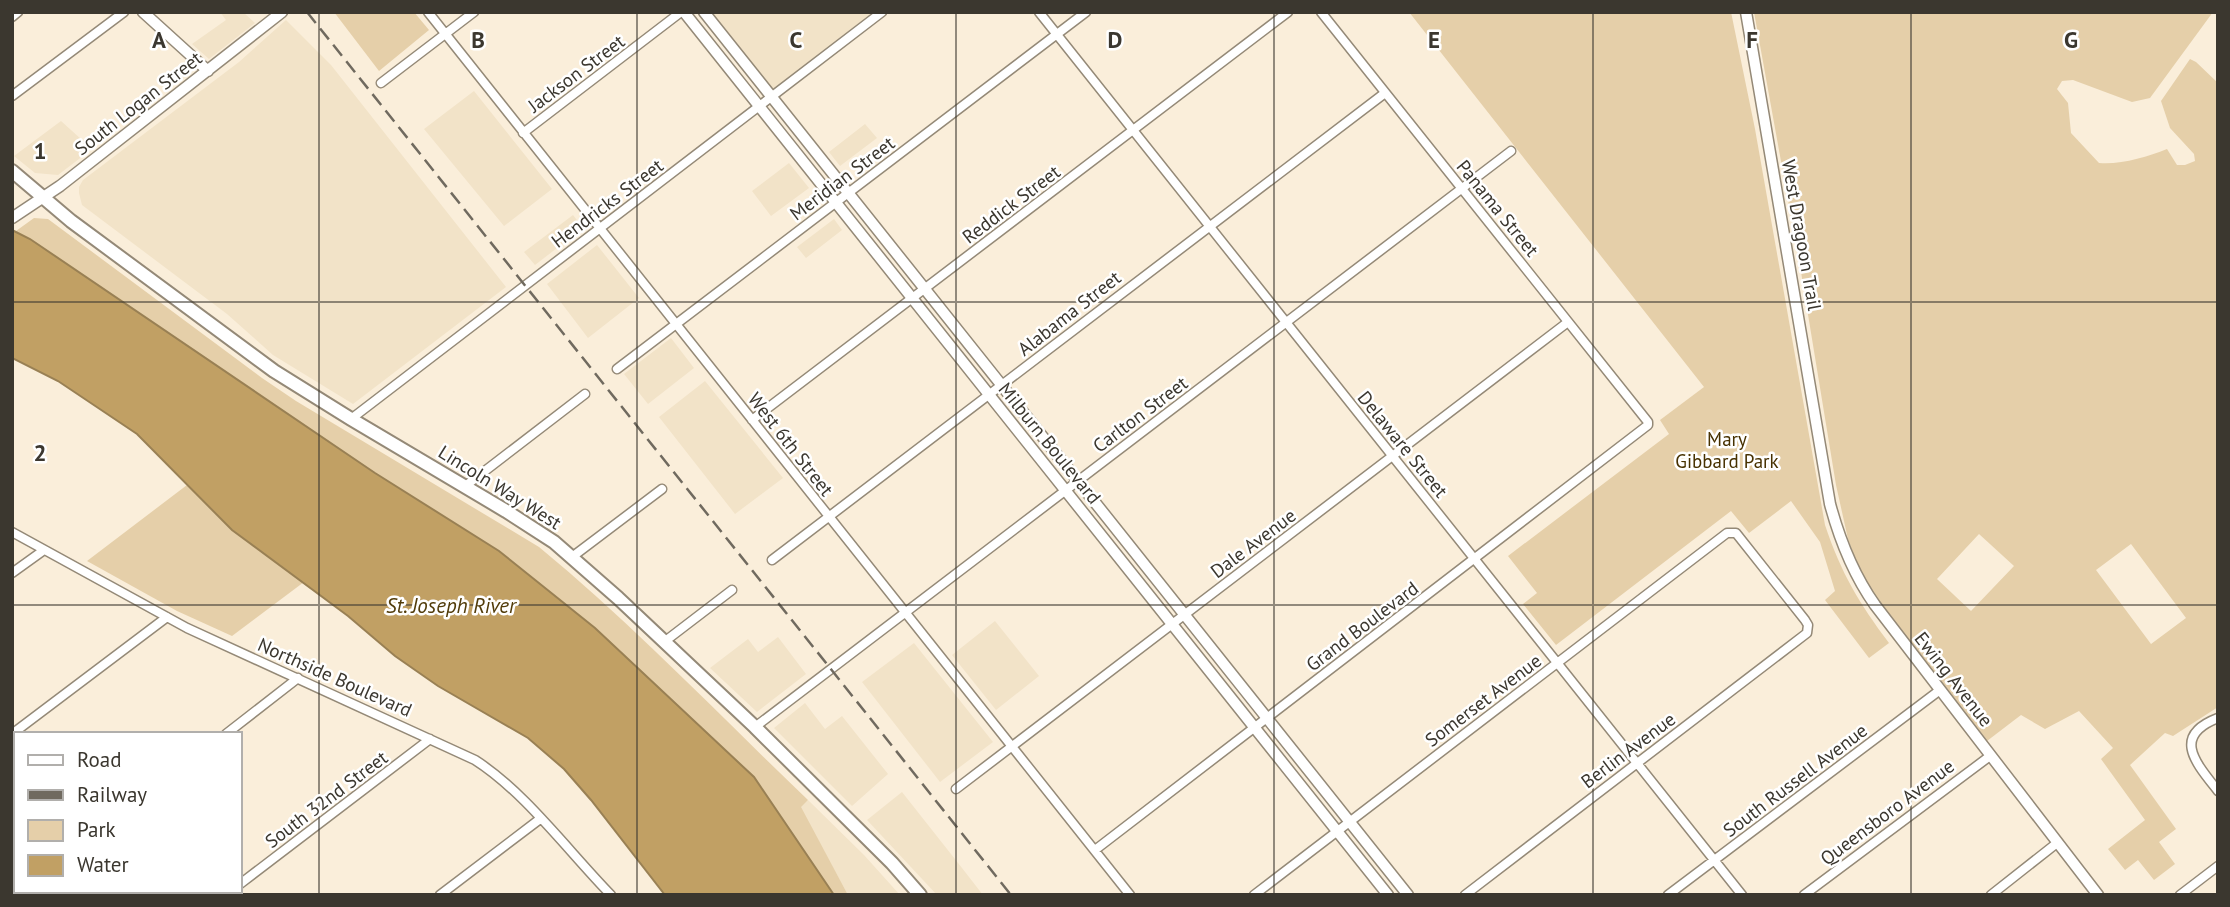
<svg xmlns="http://www.w3.org/2000/svg" width="2230" height="907" font-family="'PT Sans',sans-serif">
  <style>
    .built { fill: #f2e3c8 }
    .green { fill: #e5cfa9; fill-rule: evenodd }
    .water { fill: #c1a064; stroke: #998054; stroke-width: 2 }
    .lines { fill: none; stroke-linecap: round; stroke-linejoin: round }
    .minor-casing { stroke: #948977; stroke-width: 11 }
    .tertiary-casing { stroke: #948977; stroke-width: 13 }
    .primary-casing { stroke: #948977; stroke-width: 16 }
    .minor { stroke: #fff; stroke-width: 8 }
    .tertiary { stroke: #fff; stroke-width: 10 }
    .primary { stroke: #fff; stroke-width: 12 }
    .rail { stroke: #706a5f; stroke-width: 2.5; stroke-dasharray: 14 7; stroke-linecap: butt }
    .grid { fill: none; stroke: #3b372f; stroke-width: 2; stroke-opacity: 0.55 }
    .labels { text-anchor: middle; stroke-width: 5; stroke-linejoin: round; paint-order: stroke }
    .street-label { font-size: 19px; fill: #3b372f; stroke: #fff }
    .park-label { font-size: 19px; fill: #473100; stroke: #fff }
    .water-label { font-size: 21px; font-style: italic; fill: #523c0a; stroke: #fff }
    .grid-label { font-size: 23px; text-anchor: middle; font-weight: bold; fill: #3b372f; stroke: #fff; stroke-width: 5; stroke-linejoin: round; paint-order: stroke }
  </style>
  <rect width="100%" height="100%" fill="#faeeda"/>
  <path class="built" d="M220 12H243L255 23 209 59 192 44 226 20Z
    M708 12H875L775 88H771Z
    M286 20 331 65 506 287 353 404 273 355 227 314 82 205 79 193V187L83 180 239 62Z
    M474 91 552 189 504 226 424 129Z
    M61 121 92 149 58 175 35 173 14 156Z
    M865 124 877 138 840 166 829 152Z
    M789 163 809 188 771 216 752 191Z
    M573 215 583 228 535 265 524 252Z
    M834 219 842 230 806 258 797 247Z
    M597 245 639 298 588 338 547 284Z
    M671 338 694 368 648 404 624 374Z
    M705 381 783 478 735 514 659 417Z
    M995 621 1039 676 996 710 952 655Z
    M778 637 806 674 757 712 710 668 748 639 758 652Z
    M914 643 993 742 940 782 862 682Z
    M805 703 825 729 842 716 888 774 852 806 774 728Z
    M902 792 962 868 983 895H937L867 820Z
    M808 800 864 855 900 895H848L800 807Z"/>
  <path class="green" d="M334 12H414L429 30 379 71Z
    M1409 12H1731L1755 129 1825 525C1841 573 1859 603 1889 643L1869 658 1825 600 1835 591 1820 542 1791 501 1749 533 1731 511 1556 645 1523 604 1537 593 1508 556 1669 434 1660 420 1704 387Z
    M1754 12H2213L2150 98 2132 102 2073 80 2062 81 2057 89 2068 103 2071 133 2099 163C2120 165 2147 157 2167 149L2177 165H2185L2195 161 2194 154 2170 128 2161 101 2190 59 2196 62 2218 83V707L2173 736 2165 733 2130 765 2176 829 2159 842 2175 864 2154 880 2138 860 2125 870 2108 849 2145 820 2101 759 2113 748 2079 711 2045 729 2021 715 1987 741 1877 599 1861 575 1848 539 1836 485 1801 272ZM1979 534 2014 566 1971 611 1937 579ZM2131 544 2186 618 2151 644 2096 570Z
    M34 218 48 219 262 378 296 401 539 547C634 625 719 715 808 800L801 807 848 895H834L754 777 595 628 499 551 375 473 16 231Z
    M187 485 232 530 304 582 232 636 177 611 87 561Z"/>
  <path class="water" d="M12 230 30 239 375 473 499 551 595 628 754 777 834 895H665L591 800 564 769 528 738 438 686 395 656 348 616 232 530 137 434 58 381 12 358Z"/>
  <g class="lines">
    <g class="minor-casing">
      <path id="minor" d="M428 12 1130 895
        M1039 12 1742 895
        M12 17 18 12
        M381 83 474 12
        M12 96 124 12
        M523 133 681 12
        M617 369 1086 12
        M351 419 882 12
        M752 420 1288 12
        M464 487 585 394
        M12 532 187 628 475 760C524 791 569 852 611 895
        M572 557 662 489
        M772 560 1385 93
        M12 573 44 550
        M664 642 732 590
        M2218 718C2171 736 2196 763 2218 791
        M755 727 1511 151
        M12 734 167 617
        M226 734 298 678
        M956 789 1568 322
        M1095 850 1648 425V422L1321 12
        M240 884 430 739
        M13 895 18 891
        M225 895 230 891
        M440 895 540 819
        M1254 895 1727 533H1736L1805 620 1808 625 1807 633 1465 895
        M1668 895 1940 690
        M1804 895 1990 756
        M1991 895 2057 843
        M2180 895 2218 866"/>
    </g>
    <g class="tertiary-casing">
      <path id="tertiary" d="M143 12 208 71
        M684 12 1388 895
        M704 12 1408 895
        M1746 12 1830 504C1840 541 1853 574 1875 605L2098 895
        M12 218 60 186 282 12
        M12 803 16 808
        M79 891 82 895"/>
    </g>
    <g class="primary-casing">
      <path id="primary" d="M12 171 71 221 274 371 351 419 506 511 554 542 618 598 755 727 892 863 920 895"/>
    </g>
    <use href="#minor" class="minor"/>
    <use href="#tertiary" class="tertiary"/>
    <use href="#primary" class="primary"/>
    <path class="rail" d="M307 12 1011 895"/>
  </g>
  <path class="grid" d="M319 12V895M637 12V895M956 12V895M1274 12V895M1593 12V895M1911 12V895M12 302H2218M12 605H2218"/>
  <g class="labels">
    <g class="street-label">
      <text transform="translate(576 73) rotate(-37)" y="7">Jackson Street</text>
      <text transform="translate(138 103) rotate(-38)" y="7">South Logan Street</text>
      <text transform="translate(842 178) rotate(-37)" y="7">Meridian Street</text>
      <text transform="translate(607 203) rotate(-37)" y="7">Hendricks Street</text>
      <text transform="translate(1011 204) rotate(-37)" y="7">Reddick Street</text>
      <text transform="translate(1498 208) rotate(51)" y="7">Panama Street</text>
      <text transform="translate(1802 235) rotate(80)" y="7">West Dragoon Trail</text>
      <text transform="translate(1069 313) rotate(-38)" y="7">Alabama Street</text>
      <text transform="translate(1140 414) rotate(-37)" y="7">Carlton Street</text>
      <text transform="translate(1050 443) rotate(51)" y="7">Milburn Boulevard</text>
      <text transform="translate(791 444) rotate(52)" y="7">West 6th Street</text>
      <text transform="translate(1403 444) rotate(51)" y="7">Delaware Street</text>
      <text transform="translate(500 487) rotate(32)" y="7">Lincoln Way West</text>
      <text transform="translate(1253 543) rotate(-37)" y="7">Dale Avenue</text>
      <text transform="translate(1362 626) rotate(-37)" y="7">Grand Boulevard</text>
      <text transform="translate(335 677) rotate(24)" y="7">Northside Boulevard</text>
      <text transform="translate(1954 679) rotate(52)" y="7">Ewing Avenue</text>
      <text transform="translate(1483 700) rotate(-37)" y="7">Somerset Avenue</text>
      <text transform="translate(1628 750) rotate(-37)" y="7">Berlin Avenue</text>
      <text transform="translate(1795 780) rotate(-37)" y="7">South Russell Avenue</text>
      <text transform="translate(326 799) rotate(-37)" y="7">South 32nd Street</text>
      <text transform="translate(1887 812) rotate(-37)" y="7">Queensboro Avenue</text>
    </g>
    <g class="park-label">
      <text x="1727" y="446">Mary<tspan x="1727" dy="22">Gibbard Park</tspan></text>
    </g>
    <g class="water-label">
      <text x="451" y="613">St. Joseph River</text>
    </g>
  </g>
  <g class="grid-label">
    <text x="159" y="48">A</text>
    <text x="478" y="48">B</text>
    <text x="796" y="48">C</text>
    <text x="1115" y="48">D</text>
    <text x="1434" y="48">E</text>
    <text x="1752" y="48">F</text>
    <text x="2071" y="48">G</text>
    <text x="40" y="159">1</text>
    <text x="40" y="461">2</text>
  </g>
  <rect width="2230" height="907" fill="none" stroke="#3b372f" stroke-width="28"/>
  <rect x="14" y="732" width="228" height="161" fill="#ffffff" stroke="#b1afac" stroke-width="2"/>
  <rect x="28" y="755" width="35" height="10" fill="#ffffff" stroke="#b1afac" stroke-width="2"/>
  <text x="77" y="767" font-size="21" fill="#3b372f">Road</text>
  <rect x="28" y="790" width="35" height="10" fill="#706a5f" stroke="#b1afac" stroke-width="2"/>
  <text x="77" y="802" font-size="21" fill="#3b372f">Railway</text>
  <rect x="28" y="820" width="35" height="21" fill="#e5cfa9" stroke="#b1afac" stroke-width="2"/>
  <text x="77" y="837" font-size="21" fill="#3b372f">Park</text>
  <rect x="28" y="855" width="35" height="21" fill="#c1a064" stroke="#b1afac" stroke-width="2"/>
  <text x="77" y="872" font-size="21" fill="#3b372f">Water</text>
</svg>
